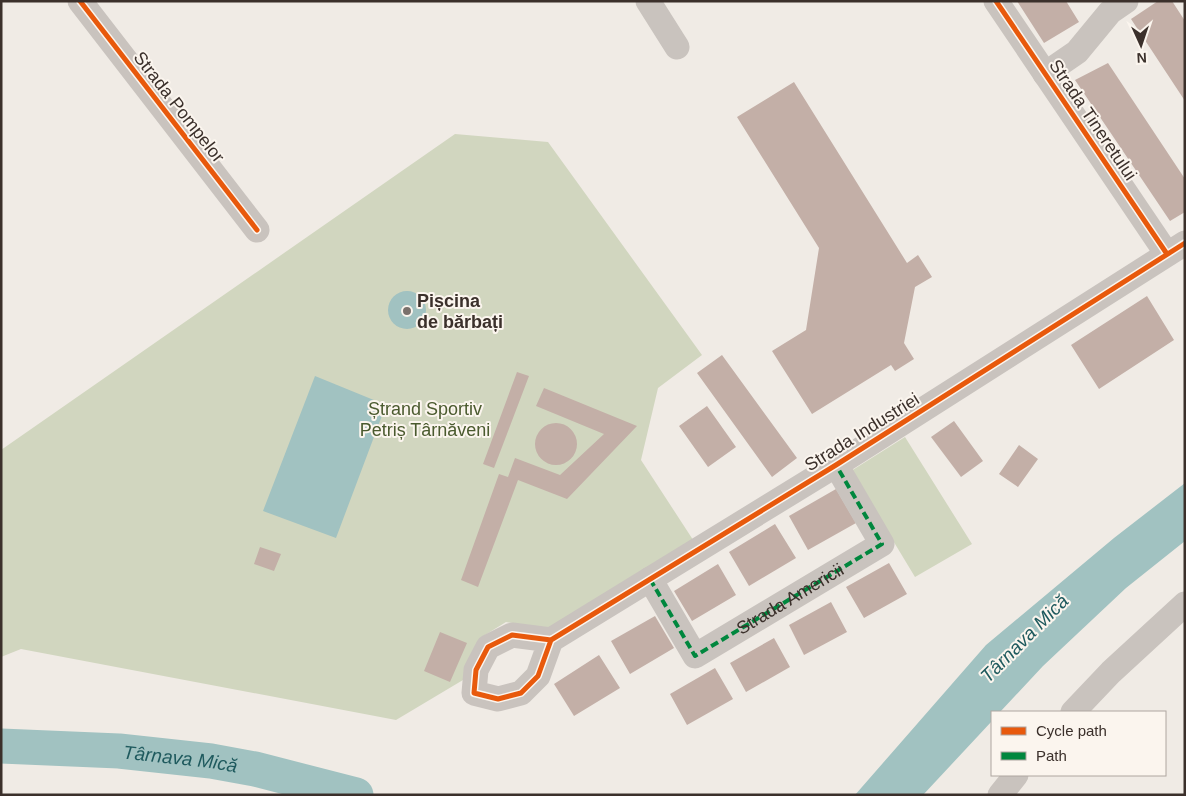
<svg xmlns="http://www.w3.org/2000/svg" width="1186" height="796" font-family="Arial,sans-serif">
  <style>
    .green { fill: #d1d6bf }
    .water { fill: #a1c2c1 }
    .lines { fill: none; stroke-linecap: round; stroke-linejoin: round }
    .river { stroke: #a1c2c1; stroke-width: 35 }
    .building { fill: #c3afa7 }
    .minor { stroke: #c9c3be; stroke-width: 25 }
    .quiet { stroke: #00873e; stroke-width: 4; stroke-dasharray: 8 4; stroke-linecap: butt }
    .cycleway-casing { stroke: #fbf5ee; stroke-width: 8 }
    .cycleway { stroke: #e8590c; stroke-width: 5 }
    .poi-dot { fill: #7a716c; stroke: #fbf5ee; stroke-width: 2 }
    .labels { text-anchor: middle; stroke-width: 4; stroke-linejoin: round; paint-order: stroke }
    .street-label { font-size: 18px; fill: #3b302b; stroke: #fbf5ee }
    .poi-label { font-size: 18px; font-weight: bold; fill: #3b302b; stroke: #fbf5ee; text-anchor: start }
    .park-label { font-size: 18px; fill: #4a5a2e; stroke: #fbf5ee }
    .water-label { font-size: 19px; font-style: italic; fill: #1f5a5e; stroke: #fbf5ee }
  </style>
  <rect width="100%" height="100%" fill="#f0ebe5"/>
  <path class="green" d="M455 134 548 142 702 355 658 388 641 460 699 549 564 632 506 622 485 635 463 680 396 720 21 649 1 657V450Z
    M905 437 972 544 915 577 851 471Z"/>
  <path class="water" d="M388 310a19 19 0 1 1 38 0a19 19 0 1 1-38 0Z
    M315 376 386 405 336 538 263 511Z
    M1185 483V541L1126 588 1043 666 1000 712H992V721L923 795H855L986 645 1114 538Z"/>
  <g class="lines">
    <path class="river" id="s1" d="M1 746 119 751 211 761 255 769 356 795"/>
  </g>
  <path class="building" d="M1017 1H1066L1079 22 1044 43Z
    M1158 1H1172L1185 21V101L1131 19Z
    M1108 63 1185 179V212L1170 221 1075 80Z
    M794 82 907 263 918 255 932 277 915 287 904 343 914 359 895 371 891 365 812 414 772 351 806 330 819 248 737 117Z
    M1147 296 1174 340 1099 389 1071 345Z
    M722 355 797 458 772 477 697 373Z
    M517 372 529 376 494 468 483 464Z
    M544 388 637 426 567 499 518 480 478 587 461 580 499 474 508 477 515 458 560 475 604 434 536 406Z
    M707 406 736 447 708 467 679 426Z
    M954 421 983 461 961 477 931 437Z
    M535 444a21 21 0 1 1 42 0a21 21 0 1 1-42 0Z
    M1019 445 1038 459 1018 487 999 474Z
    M836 489 856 523 808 550 789 516Z
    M775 524 796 558 749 586 729 552Z
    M260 547 281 554 274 571 254 564Z
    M889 563 907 594 864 618 846 587Z
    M718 564 736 595 692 621 674 591Z
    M831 602 847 632 804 655 789 625Z
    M655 616 674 648 630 674 611 641Z
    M440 632 467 643 450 682 424 671Z
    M774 638 790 667 746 692 730 663Z
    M599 655 620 688 574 716 554 684Z
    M715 668 733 699 687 725 670 694Z"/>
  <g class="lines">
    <g class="minor">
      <path d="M80 1 257 230"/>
      <path d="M648 1 677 47"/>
      <path d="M996 1 1167 254"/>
      <path d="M1045 74 1077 52 1110 12 1126 1"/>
      <path id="s2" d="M650 579 695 656 882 544 836 465"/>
      <path d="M551 640 512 635 488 647 476 670 474 693 498 699 521 693 538 676 551 640 836 465 1185 243"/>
      <path d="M1073 712 1111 672 1185 604"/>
      <path d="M1000 795 1016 775"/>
    </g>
    <path class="quiet" d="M650 579 695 656 882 544 836 465"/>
    <g class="cycleway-casing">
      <path id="cycleway" d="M80 1 257 230
        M996 1 1167 254
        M551 640 512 635 488 647 476 670 474 693 498 699 521 693 538 676 551 640 836 465 1185 243"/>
    </g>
    <use href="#cycleway" class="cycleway"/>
  </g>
  <circle class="poi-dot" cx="407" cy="311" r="5"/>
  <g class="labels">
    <g class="street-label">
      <text transform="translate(179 107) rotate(52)" y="6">Strada Pompelor</text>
      <text transform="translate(1093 120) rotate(56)" y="6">Strada Tineretului</text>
      <text transform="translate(862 432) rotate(-32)" y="6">Strada Industriei</text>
      <text dy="6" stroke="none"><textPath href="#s2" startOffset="200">Strada Americii</textPath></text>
    </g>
    <g class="poi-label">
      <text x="417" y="307">Pișcina<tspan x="417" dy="21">de bărbați</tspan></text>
    </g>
    <g class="park-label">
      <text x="425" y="415">Ștrand Sportiv<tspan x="425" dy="21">Petriș Târnăveni</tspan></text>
    </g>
    <g class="water-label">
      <text transform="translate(1024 638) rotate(-45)" y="7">Târnava Mică</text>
      <text dy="7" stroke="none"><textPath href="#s1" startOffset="180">Târnava Mică</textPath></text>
    </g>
  </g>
  <rect width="1186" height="796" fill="none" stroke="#3b302b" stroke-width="5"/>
  <rect x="991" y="711" width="175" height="65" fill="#fbf5ee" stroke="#aea6a0"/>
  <rect x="1001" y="727" width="25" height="8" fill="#e8590c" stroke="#aea6a0"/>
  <text x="1036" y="736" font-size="15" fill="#3b302b">Cycle path</text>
  <rect x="1001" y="752" width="25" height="8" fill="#00873e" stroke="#aea6a0"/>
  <text x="1036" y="761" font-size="15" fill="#3b302b">Path</text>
  <g transform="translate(1141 45) rotate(177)" stroke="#fbf5ee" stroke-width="4" paint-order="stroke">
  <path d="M0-4L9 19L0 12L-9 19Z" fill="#3b302b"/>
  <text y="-8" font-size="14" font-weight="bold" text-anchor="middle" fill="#3b302b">N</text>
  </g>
</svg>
